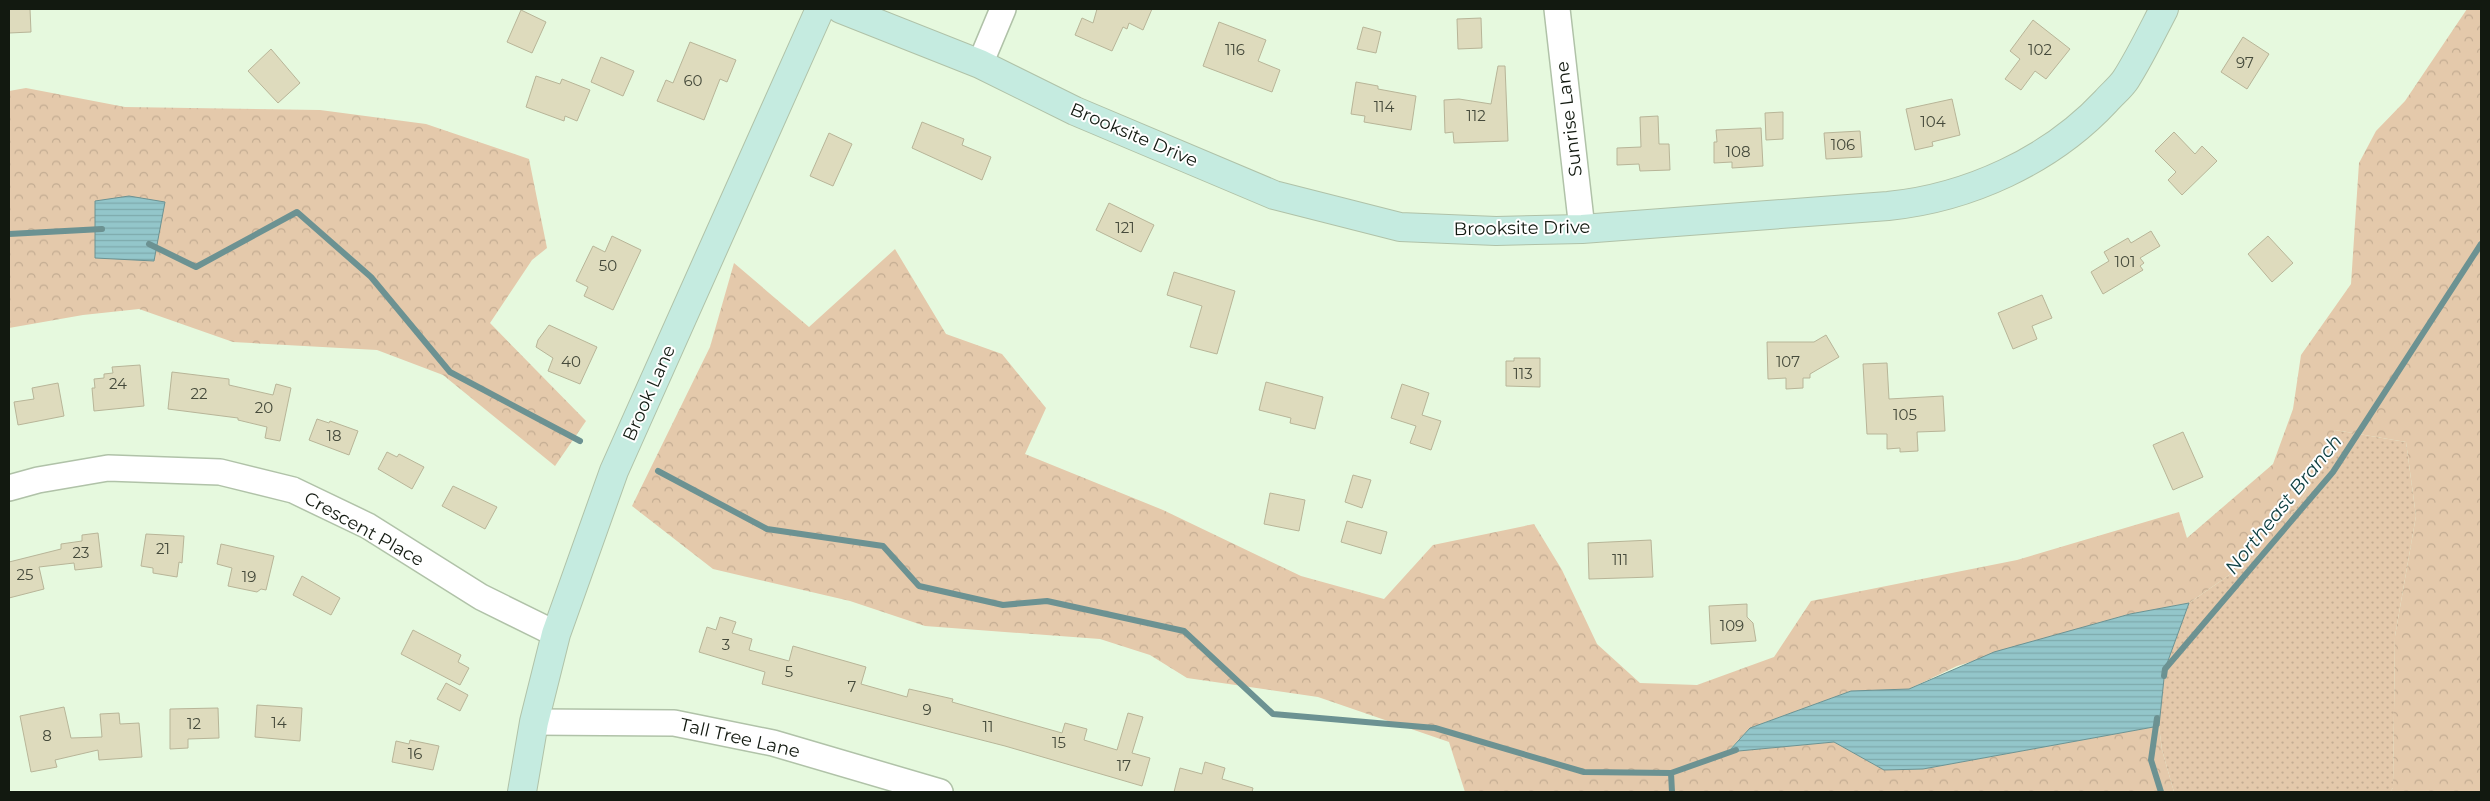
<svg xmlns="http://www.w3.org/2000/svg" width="2490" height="801" font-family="Montserrat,sans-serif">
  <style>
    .green { fill: url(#green-dots) }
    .forest { fill: url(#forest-crowns) }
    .water { fill: url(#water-rules); stroke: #6c9292 }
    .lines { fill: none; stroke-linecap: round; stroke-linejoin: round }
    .stream { stroke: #6c9292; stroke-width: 6 }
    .building { fill: #dedbbd; stroke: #b8b598 }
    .street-casing { stroke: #b0c2a8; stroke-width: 28 }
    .secondary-casing { stroke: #b0c2a8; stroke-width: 30 }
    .street { stroke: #fff; stroke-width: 25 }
    .secondary { stroke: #c5ebe0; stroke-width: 28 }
    .labels { text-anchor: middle; stroke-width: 4; stroke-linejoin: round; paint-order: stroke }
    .number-label { font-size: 15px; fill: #454a3b }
    .street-label { font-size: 18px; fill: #121910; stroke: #fff }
    .water-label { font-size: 19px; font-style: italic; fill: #0f4043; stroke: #fff }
  </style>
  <defs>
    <pattern id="green-dots" width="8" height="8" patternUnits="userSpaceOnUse" patternTransform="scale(1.25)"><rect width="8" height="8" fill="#e4c9ab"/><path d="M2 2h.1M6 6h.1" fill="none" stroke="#c3ac92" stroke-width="1.8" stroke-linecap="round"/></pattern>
    <pattern id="forest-crowns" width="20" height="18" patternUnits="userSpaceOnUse" patternTransform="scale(1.25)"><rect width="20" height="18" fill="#e4c9ab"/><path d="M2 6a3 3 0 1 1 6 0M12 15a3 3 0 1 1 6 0" fill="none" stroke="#c3ac92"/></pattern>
    <pattern id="water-rules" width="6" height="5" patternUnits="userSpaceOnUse" patternTransform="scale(1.25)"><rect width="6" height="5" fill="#93c6ca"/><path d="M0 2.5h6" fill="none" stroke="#7eaaac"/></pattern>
  </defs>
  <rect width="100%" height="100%" fill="#e6f9de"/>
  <path class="green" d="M2335 430 2406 442 2416 516 2395 636 2393 788 2390 792H2174L2162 750 2159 726 2165 669 2189 603 2271 546 2305 494Z"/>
  <path class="forest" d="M2467 9H2481V792H2390L2393 788 2395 636 2416 516 2406 442 2335 430 2305 494 2271 546 2189 603 2130 614 1957 666 1909 689 1851 691 1750 728 1728 751 1834 742 1884 770 1923 769 2159 726 2162 750 2174 792H1465L1449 742 1318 697 1187 678 1150 655 1100 639 925 626 850 601 713 569 632 506 710 347 734 263 809 327 895 249 946 334 1002 354 1046 408 1025 454 1163 510 1301 576 1384 599 1433 545 1534 524 1562 570 1597 644 1640 683 1697 685 1774 657 1811 601 2017 560 2179 512 2187 538 2273 464 2293 409 2301 355 2351 284 2359 163 2376 131 2405 101Z
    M26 88 125 107 320 110 426 124 529 159 547 248 532 260 490 323 586 421 555 466 443 375 377 350 233 342 139 309 83 315 9 328V91Z"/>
  <path class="water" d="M129 196 165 202 154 261 95 258V201Z
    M2189 603 2165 669 2159 726 1923 769 1884 770 1834 742 1728 752 1750 728 1851 691 1909 689 1994 652 2130 614Z"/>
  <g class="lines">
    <path class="stream" d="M9 234 102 229
      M149 244 196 267 297 212 371 277 450 372 580 441
      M658 471 767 529 883 546 919 586 1003 605 1047 601 1184 631 1273 714 1435 728 1584 772 1671 773
      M2164 676 2165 669 2333 472 2481 244
      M2157 718 2151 760 2161 792
      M1672 792 1671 773 1736 750"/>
  </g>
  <path class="building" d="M9 9H30L31 32 9 33Z
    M1097 9H1152L1143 30 1129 23 1127 29 1123 27 1112 51 1075 35 1082 18 1093 23Z
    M521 10 546 22 532 53 507 42Z
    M1481 18 1482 48 1458 49 1457 19Z
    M2033 20 2070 49 2046 79 2035 71 2021 90 2005 79 2020 59 2010 51Z
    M1219 22 1266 40 1258 61 1280 70 1272 92 1203 66Z
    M1363 27 1381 32 1376 53 1357 49Z
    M2243 37 2269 54 2247 89 2221 72Z
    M690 42 736 60 727 82 720 79 704 120 657 101 666 80 673 83Z
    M271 49 300 83 278 103 248 71Z
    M601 57 634 71 623 96 591 82Z
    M1498 66H1505L1508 141 1454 143 1453 132 1445 133 1444 100 1459 99 1491 104Z
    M536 76 560 84 562 79 590 90 577 121 565 116 564 121 526 107Z
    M1356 82 1378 86V89L1416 96 1411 130 1364 122 1365 116 1351 114Z
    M1952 99 1960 135 1932 142 1933 146 1915 150 1906 109Z
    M1783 112V139L1766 140 1765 113Z
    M1658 116 1659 144H1669L1670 170 1640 171 1639 164 1617 165V148L1641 147 1640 117Z
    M922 122 964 139 962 145 991 157 982 180 912 148Z
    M1761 128 1763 166 1732 168V162L1714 163V142H1717L1716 130Z
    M1860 131 1862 157 1826 159 1824 133Z
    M2174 132 2195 154 2202 146 2217 161 2182 195 2168 180 2176 172 2155 151Z
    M829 133 852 144 833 186 810 176Z
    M1109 203 1154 225 1141 252 1096 230Z
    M2151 231 2160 246 2140 258 2144 263 2140 266 2143 270 2103 294 2091 272 2109 261 2104 252 2128 238 2131 243Z
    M612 236 641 250 613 310 584 296 588 287 576 281 593 246 605 252Z
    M2268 236 2293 263 2272 282 2248 254Z
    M1174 272 1235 291 1217 354 1190 347 1202 306 1167 295Z
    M2042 295 2052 318 2032 326 2037 339 2013 349 1998 313Z
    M549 325 597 347 580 384 548 371 553 358 536 347 538 340Z
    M1826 335 1839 357 1810 374V378H1803V388L1786 389V378L1768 379 1767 342H1814Z
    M1514 358H1540V387L1506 386V361H1514Z
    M1887 363 1889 399 1943 396 1945 431 1917 432 1918 451 1900 452V448L1887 449V434H1867L1863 364Z
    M140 365 144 406 94 411 92 388H95L94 379 104 378V374L113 373 112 367Z
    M172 372 229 379V385L273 395 276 384 291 388 280 441 265 438 267 427 238 420V418L168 409Z
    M1266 382 1323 397 1315 429 1290 423 1291 418 1259 410Z
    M58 383 64 416 18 425 14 402 34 399 32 388Z
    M1402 384 1429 393 1422 415 1441 421 1431 450 1410 443 1416 426 1391 418Z
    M317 419 329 423 330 421 358 431 349 455 309 440Z
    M2183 432 2203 477 2173 490 2153 445Z
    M387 452 397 457 399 454 401 455 424 467 412 489 378 469Z
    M1353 475 1371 480 1362 508 1345 502Z
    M453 486 497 507 485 529 442 506Z
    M1270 493 1305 500 1299 531 1264 524Z
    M1347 521 1387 532 1381 554 1341 542Z
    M98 533 102 567 75 570 74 563 39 567 44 589 9 598V562L61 549V544L82 541V535Z
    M146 534 184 536 182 563 179 562 177 577 153 573V568L141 566Z
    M1651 540 1653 577 1589 579 1588 543Z
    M221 544 274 556 266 590 261 589 257 592 228 586 232 568 217 564Z
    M302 576 340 598 331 615 293 595Z
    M1747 604V617L1753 623 1756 641 1711 644 1709 606Z
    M720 617 736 622 732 633 752 639 749 650 789 661 793 646 817 653 866 667 861 684 907 697 909 689 953 699 952 702 1062 733 1065 723 1087 729 1084 740 1117 750 1128 713 1143 717 1132 753 1150 758 1142 786 1005 746 762 684 765 672 699 652 707 627 716 630Z
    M413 630 461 655 458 662 469 668 460 685 401 654Z
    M446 683 468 695 460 711 437 699Z
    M257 705 302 708 300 741 255 737Z
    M64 707 71 738 102 737 100 714 119 713 120 724 139 723 142 757 99 760 98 750 55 760 57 767 31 772 20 716Z
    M218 708 219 738 188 739V748L170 749V709Z
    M410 740 439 746 433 770 392 762 396 741 409 744Z
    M1205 762 1225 768 1222 779 1253 788 1252 792H1174L1180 768 1202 774Z"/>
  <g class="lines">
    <g class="street-casing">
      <path id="street" d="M1557 9 1582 229
        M980 64 1003 9
        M9 488 38 480 108 468 220 472 293 490 368 526 481 597 556 634
        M534 722 674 723 773 743 940 792"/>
    </g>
    <g class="secondary-casing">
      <path id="secondary" d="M841 9 980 64 1075 111 1274 195 1400 227 1496 231 1582 229 1888 206C1968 198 2050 161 2106 101 2112 94 2121 87 2126 79 2140 57 2152 32 2164 9
        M522 792 534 722 556 634 614 471 820 9"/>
    </g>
    <use href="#street" class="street"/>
    <use href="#secondary" class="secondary"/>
  </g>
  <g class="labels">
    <g class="number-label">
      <text x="1235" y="55">116</text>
      <text x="2040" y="55">102</text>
      <text x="2245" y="68">97</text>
      <text x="693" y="86">60</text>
      <text x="1384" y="112">114</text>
      <text x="1476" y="121">112</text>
      <text x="1933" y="127">104</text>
      <text x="1843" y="150">106</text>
      <text x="1738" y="157">108</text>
      <text x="1125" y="233">121</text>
      <text x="2125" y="267">101</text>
      <text x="608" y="271">50</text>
      <text x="571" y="367">40</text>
      <text x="1788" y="367">107</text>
      <text x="1523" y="379">113</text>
      <text x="118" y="389">24</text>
      <text x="199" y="399">22</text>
      <text x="264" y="413">20</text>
      <text x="1905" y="420">105</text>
      <text x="334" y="441">18</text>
      <text x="163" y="554">21</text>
      <text x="81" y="558">23</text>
      <text x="1620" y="565">111</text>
      <text x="25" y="580">25</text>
      <text x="249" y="582">19</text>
      <text x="1732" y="631">109</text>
      <text x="726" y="650">3</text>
      <text x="789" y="677">5</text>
      <text x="852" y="692">7</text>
      <text x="927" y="715">9</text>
      <text x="279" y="728">14</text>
      <text x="194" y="729">12</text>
      <text x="988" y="732">11</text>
      <text x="47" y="741">8</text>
      <text x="1059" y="748">15</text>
      <text x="415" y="759">16</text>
      <text x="1124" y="771">17</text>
    </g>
    <g class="street-label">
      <text transform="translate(1569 119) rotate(-97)" y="6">Sunrise Lane</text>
      <text transform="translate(1134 135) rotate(23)" y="6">Brooksite Drive</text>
      <text transform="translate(1522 228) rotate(-1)" y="6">Brooksite Drive</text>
      <text transform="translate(649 393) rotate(-66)" y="6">Brook Lane</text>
      <text transform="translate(364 529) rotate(29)" y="6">Crescent Place</text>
      <text transform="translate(740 738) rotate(13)" y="6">Tall Tree Lane</text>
    </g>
    <g class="water-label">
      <text transform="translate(2283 504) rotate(-51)" y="7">Northeast Branch</text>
    </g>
  </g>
  <rect width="2490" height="801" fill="none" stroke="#121910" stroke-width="20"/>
</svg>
